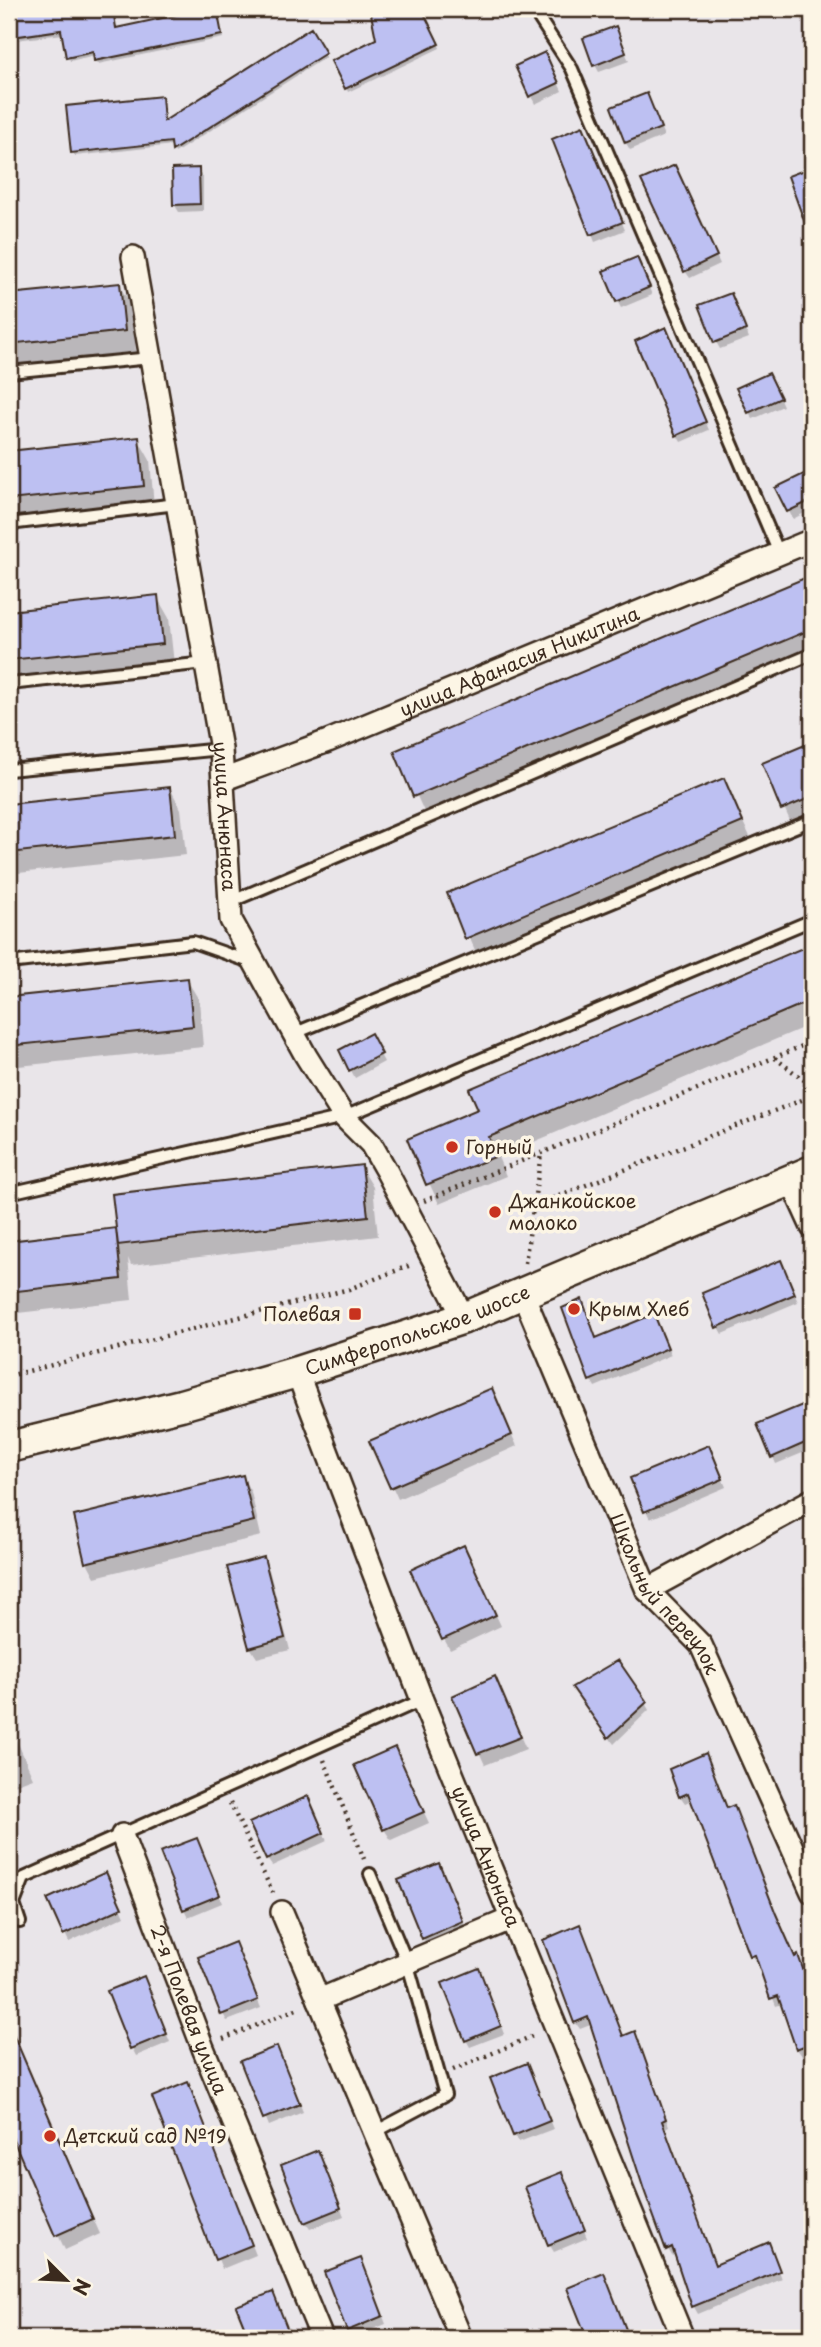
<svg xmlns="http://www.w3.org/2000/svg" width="821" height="2347" font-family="'Playpen Sans',sans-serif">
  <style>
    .shadow { fill: #0003 }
    .building { fill: #bdc0f2; stroke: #3b2a1e; stroke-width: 2 }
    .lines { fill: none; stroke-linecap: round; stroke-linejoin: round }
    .lane-casing { stroke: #3b2a1e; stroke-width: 16 }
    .street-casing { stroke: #3b2a1e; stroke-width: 26 }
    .secondary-casing { stroke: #3b2a1e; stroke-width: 35 }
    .path { stroke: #3b2a1e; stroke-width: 4.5; stroke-dasharray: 2 5; stroke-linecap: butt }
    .lane { stroke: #fcf5e5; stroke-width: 10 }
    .street { stroke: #fcf5e5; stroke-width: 21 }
    .secondary { stroke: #fcf5e5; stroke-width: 30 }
    .poi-dot { fill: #c8321e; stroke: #fcf5e5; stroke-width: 2.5 }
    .labels { text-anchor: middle; stroke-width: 7; stroke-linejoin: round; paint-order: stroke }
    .street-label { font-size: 19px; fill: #3b2a1e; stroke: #fcf5e5 }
    .poi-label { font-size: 19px; fill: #3b2a1e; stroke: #fcf5e5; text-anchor: start }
  </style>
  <rect width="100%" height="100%" fill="#e9e5e9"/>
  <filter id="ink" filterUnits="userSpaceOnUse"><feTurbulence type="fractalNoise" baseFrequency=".0143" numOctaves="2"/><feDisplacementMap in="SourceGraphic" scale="14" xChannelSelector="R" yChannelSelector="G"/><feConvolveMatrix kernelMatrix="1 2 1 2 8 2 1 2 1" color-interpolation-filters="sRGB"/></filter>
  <g filter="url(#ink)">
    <path class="shadow" d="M10 9H113L117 29 188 15 187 9H217L223 38 98 64 95 55 70 61 63 34 16 40Z
      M372 9H430L422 10 440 48 348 92 334 62 378 40Z
      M615 28 629 61 599 72 595 65Z
      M310 31 326 57 175 153 173 145 75 156 73 153 161 98 165 123Z
      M548 61 562 91 535 104 517 67Z
      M650 102 664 136 630 150 626 143Z
      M586 136 625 230 595 242 554 140Z
      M198 170 203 177V211L179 212 174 204Z
      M679 175 720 264 690 278 685 271Z
      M640 266 652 295 621 308 617 301Z
      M119 285 131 305 136 352 9 365V296Z
      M734 302 749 338 720 349 716 342Z
      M669 336 709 430 681 442 677 435Z
      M773 382 783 406 753 419 749 412Z
      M138 439 150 460 154 506 9 522V453Z
      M807 474 812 484V509L793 519 777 489Z
      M812 577V653L426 816 397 752Z
      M157 597 169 618 174 664 9 682V613Z
      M812 744V822L794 830 765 764Z
      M723 780 753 843 479 959 450 894Z
      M170 788 181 809 186 855 9 874V805Z
      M812 946V1024L498 1157 506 1176 439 1204 409 1140 480 1110 472 1089Z
      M187 980 199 1000 203 1047 9 1067V999Z
      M370 1036 384 1062 355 1078 341 1051Z
      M361 1167 373 1187 378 1236 131 1265 128 1258 132 1300 9 1314V1242L115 1230 119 1237Z
      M784 1270 798 1302 722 1334 718 1327Z
      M581 1301 597 1340 657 1323 671 1355 595 1387 591 1380Z
      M491 1390 517 1446 398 1499 372 1442Z
      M812 1403V1449L776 1464 759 1425Z
      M712 1455 726 1487 650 1519 632 1479Z
      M242 1477 251 1492 261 1536 95 1577 87 1562Z
      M263 1559 269 1570 290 1650 257 1658 250 1647Z
      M470 1559 501 1626 450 1650 444 1639Z
      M9 1582 14 1602 9 1604Z
      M812 1583V1612L803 1587Z
      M495 1679 526 1749 485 1765 454 1697Z
      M578 1695 645 1703 649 1710 614 1744Z
      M14 1734 33 1778 9 1787V1736Z
      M395 1750 429 1823 391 1840 384 1829Z
      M705 1755 727 1810 734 1807 738 1815 779 1923 812 1994V2078L804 2055 802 2056 797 2049 782 2004 776 2006 759 1962 756 1963 752 1956 692 1800 685 1803 680 1796Z
      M311 1806 327 1841 272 1866 267 1859Z
      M200 1847 222 1903 188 1917 184 1909Z
      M438 1865 468 1933 430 1949 423 1938Z
      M109 1881 125 1916 69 1942 49 1900Z
      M580 1926 624 2038 634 2033 639 2040 669 2126 665 2128 716 2266 772 2251 782 2279 698 2314 694 2307 676 2254 672 2256 668 2249 593 2024 580 2029 575 2022Z
      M238 1952 261 2008 227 2021 223 2014Z
      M482 1977 504 2034 470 2047 466 2040Z
      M147 1986 170 2042 136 2056 132 2048Z
      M13 2037 100 2234 65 2250 13 2136 9 2138V2039Z
      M281 2056 303 2112 269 2126 243 2062Z
      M530 2073 553 2129 519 2142 514 2135Z
      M188 2084 256 2255 222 2269 154 2098Z
      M321 2160 344 2216 310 2229 305 2222Z
      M565 2182 587 2238 554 2252 549 2244Z
      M364 2267 386 2324 352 2337 348 2330Z
      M607 2283 629 2338H589L569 2289Z"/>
    <path class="building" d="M9 9H113L116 28 186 13 185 9H217L222 35 94 61 93 52 66 58 61 30 12 37Z
      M370 9H422L439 44 345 89 331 61 376 39Z
      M616 26 626 53 593 66 583 38Z
      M311 28 326 53 172 151 171 142 71 153 66 106 162 96 164 121Z
      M545 52 559 83 529 97 515 66Z
      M647 93 661 128 625 143 611 107Z
      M583 126 623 222 590 235 552 139Z
      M675 165 717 256 684 272 641 180Z
      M812 167V236L810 237 788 176Z
      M199 168 200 204 173 205 172 169Z
      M637 257 650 287 616 302 603 271Z
      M120 283 125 331 9 344V294Z
      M731 293 746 330 714 343 699 305Z
      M666 327 706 422 676 436 635 341Z
      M769 373 781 398 748 413 736 388Z
      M139 437 144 486 9 500V451Z
      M812 470V500L787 512 775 488Z
      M812 575V629L413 797 394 751Z
      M158 595 163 644 9 660V611Z
      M812 742V797L781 810 762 763Z
      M724 778 743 822 465 939 447 893Z
      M170 787 175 835 9 853V804Z
      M812 944V1000L489 1137 497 1156 426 1185 407 1139 478 1109 469 1089Z
      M188 978 193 1026 9 1046V997Z
      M371 1033 382 1054 349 1071 339 1050Z
      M362 1165 368 1216 118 1245 112 1194Z
      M116 1228 121 1279 9 1292V1241Z
      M781 1260 795 1294 716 1328 702 1293Z
      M582 1299 596 1338 654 1314 668 1348 589 1381 562 1308Z
      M492 1388 512 1435 390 1488 369 1441Z
      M812 1401V1440L771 1458 757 1424Z
      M709 1445 723 1479 644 1512 630 1478Z
      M243 1475 254 1521 85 1563 74 1516Z
      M464 1545 496 1615 442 1640 410 1570Z
      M264 1557 285 1638 249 1648 227 1567Z
      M618 1660 647 1702 608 1738 572 1687Z
      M495 1676 521 1737 477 1754 452 1696Z
      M395 1747 424 1812 383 1830 354 1765Z
      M706 1753 727 1808 734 1805 776 1914 795 1957 798 1955 812 1994V2043L796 2049 778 1996 770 1999 755 1955 750 1956 688 1793 679 1797 669 1769Z
      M308 1796 324 1833 266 1860 249 1823Z
      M197 1838 220 1895 183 1910 160 1852Z
      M439 1863 463 1921 422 1939 398 1880Z
      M106 1872 122 1908 63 1935 47 1899Z
      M580 1924 623 2036 635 2031 666 2119 662 2121 715 2265 769 2242 780 2271 692 2307 672 2247 666 2250 644 2190 588 2017 574 2023 543 1940Z
      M235 1942 258 2000 221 2015 198 1957Z
      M479 1968 501 2026 465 2041 442 1983Z
      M144 1976 167 2034 130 2049 107 1991Z
      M9 2024 93 2219 55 2236 9 2130Z
      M277 2046 300 2104 263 2119 240 2061Z
      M527 2063 550 2121 513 2136 490 2078Z
      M188 2082 252 2245 215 2260 152 2097Z
      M318 2150 341 2208 304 2223 281 2165Z
      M562 2172 585 2230 548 2245 525 2187Z
      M361 2258 383 2316 347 2331 324 2272Z
      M604 2273 627 2332 610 2338H587L567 2288Z
      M273 2292 291 2338H249L236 2306Z"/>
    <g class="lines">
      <g class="lane-casing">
        <path id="lane" d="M533 9 572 69 779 553
          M9 372 151 358
          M9 524 177 504
          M9 684 206 663
          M9 770 221 749
          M230 902 812 654
          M9 963 193 942 253 963
          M293 1034 812 820
          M9 1193 344 1117 812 920
          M370 1874 408 1965 445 2095 375 2132
          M20 1922 14 1904 24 1878 422 1700"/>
      </g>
      <g class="street-casing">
        <g id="street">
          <path id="s1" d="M133 257 221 749 231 920 306 1056 344 1117 371 1144 387 1172 464 1318"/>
          <path id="s2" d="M225 779 328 741 812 540"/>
          <path d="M791 1181 812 1227"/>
          <path id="s3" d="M523 1294 647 1590 701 1645 812 1892"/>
          <path id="s4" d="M297 1372 422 1700 683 2338"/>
          <path d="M647 1590 812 1500"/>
          <path id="s5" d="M122 1835 203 2048 322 2338"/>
          <path d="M282 1912 461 2338"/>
          <path d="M319 2000 513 1918"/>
        </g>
      </g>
      <g class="secondary-casing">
        <g id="secondary">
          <path id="s6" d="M9 1447 181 1405 297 1372 464 1318 812 1171"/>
        </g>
      </g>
      <path class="path" d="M775 1058 812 1086
        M424 1201 812 1042
        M533 1206 812 1096
        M525 1263 541 1154
        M9 1376 349 1289 411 1265
        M324 1760 364 1859
        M230 1803 273 1893
        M223 2039 299 2008
        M453 2070 535 2035"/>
      <use href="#lane" class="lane"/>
      <use href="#street" class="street"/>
      <use href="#secondary" class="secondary"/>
    </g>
  </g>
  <g class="poi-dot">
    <circle cx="452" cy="1147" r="7"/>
    <circle cx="495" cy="1212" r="7"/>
    <circle cx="574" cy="1309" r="7"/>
    <rect x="348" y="1307" width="14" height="14" rx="3.5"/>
    <circle cx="50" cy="2136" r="7"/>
  </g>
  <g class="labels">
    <g class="street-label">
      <text dy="7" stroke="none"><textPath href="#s2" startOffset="317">улица Афанасия Никитина</textPath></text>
      <text dy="7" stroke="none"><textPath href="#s1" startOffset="567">улица Анюнаса</textPath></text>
      <text dy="7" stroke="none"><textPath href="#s6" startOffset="425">Симферопольское шоссе</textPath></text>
      <text dy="7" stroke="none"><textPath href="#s3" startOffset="334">Школьный переулок</textPath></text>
      <text dy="7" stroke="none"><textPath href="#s4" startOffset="520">улица Анюнаса</textPath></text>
      <text dy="7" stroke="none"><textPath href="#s5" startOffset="187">2-я Полевая улица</textPath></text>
    </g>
    <g class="poi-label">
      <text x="466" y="1154">Горный</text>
      <text x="509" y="1208">Джанкойское<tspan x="509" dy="22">молоко</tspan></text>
      <text x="588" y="1316">Крым Хлеб</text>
      <text x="341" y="1321" text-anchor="end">Полевая</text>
      <text x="64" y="2143">Детский сад №19</text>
    </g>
  </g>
  <rect width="821" height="2347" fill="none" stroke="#fcf5e5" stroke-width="35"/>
  <rect x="18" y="18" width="786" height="2312" fill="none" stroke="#3b2a1e" stroke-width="2.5" filter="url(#ink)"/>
  <g transform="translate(66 2280) rotate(114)" stroke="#fcf5e5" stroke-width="5" paint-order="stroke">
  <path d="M0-5L12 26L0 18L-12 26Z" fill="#3b2a1e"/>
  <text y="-10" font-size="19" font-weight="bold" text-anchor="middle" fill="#3b2a1e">N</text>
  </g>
</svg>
